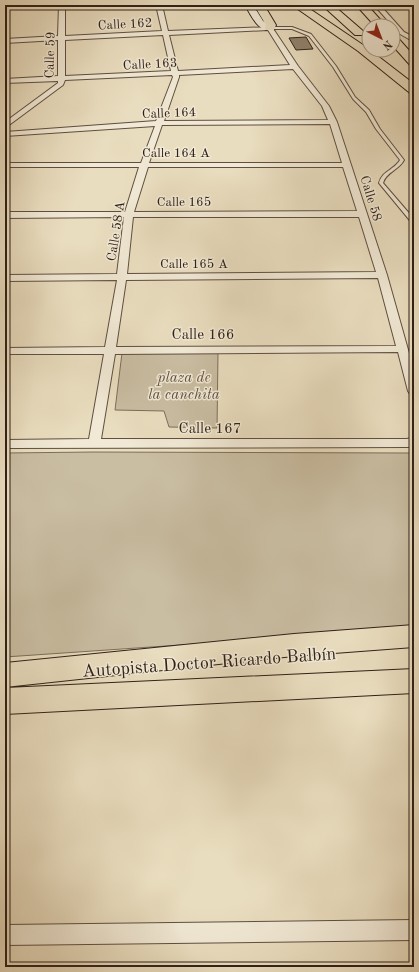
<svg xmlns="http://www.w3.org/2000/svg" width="419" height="972" font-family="'Old Standard TT',serif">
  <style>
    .green { fill: #c9bda2; stroke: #7c6e5c }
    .building { fill: #90826e; stroke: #2f2017 }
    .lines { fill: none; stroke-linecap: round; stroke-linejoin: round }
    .service-casing { stroke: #5e4f41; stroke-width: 2 }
    .minor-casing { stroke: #5e4f41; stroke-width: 2 }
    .secondary-casing { stroke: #2f2017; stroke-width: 2 }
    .primary-casing { stroke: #2f2017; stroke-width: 2 }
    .motorway-casing { stroke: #2f2017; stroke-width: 2 }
    .service { fill: #f1e9d5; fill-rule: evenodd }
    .minor { fill: #f1e9d5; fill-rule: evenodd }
    .secondary { fill: #f1e9d5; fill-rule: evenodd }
    .primary { fill: #e9ddbf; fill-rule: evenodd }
    .motorway { fill: #e9ddbf; fill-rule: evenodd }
    .labels { text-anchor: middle; stroke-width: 3; stroke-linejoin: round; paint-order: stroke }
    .far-street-label { font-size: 13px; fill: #2f2017; stroke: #f1e9d5 }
    .street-label { font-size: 15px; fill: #2f2017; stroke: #f1e9d5 }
    .park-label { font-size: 15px; font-style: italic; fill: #5d4f41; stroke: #f1e9d5 }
    .near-street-label { font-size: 18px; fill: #2f2017; stroke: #f1e9d5 }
  </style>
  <rect width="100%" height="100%" fill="#e9ddbf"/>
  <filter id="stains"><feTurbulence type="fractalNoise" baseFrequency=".005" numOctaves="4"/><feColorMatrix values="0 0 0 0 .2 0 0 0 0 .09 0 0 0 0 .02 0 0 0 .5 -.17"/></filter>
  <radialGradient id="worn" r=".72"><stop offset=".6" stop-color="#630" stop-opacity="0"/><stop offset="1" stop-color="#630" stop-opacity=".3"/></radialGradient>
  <path class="green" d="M122 353H218L217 428 169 427 164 411 115 410Z
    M93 452 409 453 414 455V629L5 657V453Z"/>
  <path class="building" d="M306 37 313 49 296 50 289 38Z"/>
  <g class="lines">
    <g class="service-casing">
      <path id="service" d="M270 27H292L311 34 336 66 355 97 369 110 380 129 404 160C399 170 386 172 383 183L414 219V223H412L379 183C382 171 394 170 400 160L376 129 366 112 353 99 333 67 309 36 292 29H269Z"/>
    </g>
    <g class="minor-casing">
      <path id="minor" d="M5 5H41L38 7 5 8Z
        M59 5H65V36L162 31 156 5H162L168 31 272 27 298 66 329 106 337 122 387 275 414 371V395L410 394 408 391 398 352 115 354 101 439H407L414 437V446L408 447 5 448V440L89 439 104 354H5V348L105 347 117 280 5 281V275L117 274 124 217 5 218V212H125L139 167H5V163H141L155 126 5 136V132L156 121 173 77 172 75 65 80 63 85 5 128V122L58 83V81L5 83V79L58 76V40L5 43V39L58 36ZM268 30 290 65 178 71 169 35ZM163 35 171 71 65 76V40ZM293 69 322 106 328 120 164 121 179 77V75ZM330 124 342 163H149L162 125ZM148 167H343L357 211 134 212ZM133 217H359L376 272 127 274ZM378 278 396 346 116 347 126 280Z
        M374 5H380L404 32 414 37V42L400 34Z
        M414 920V940L5 945V925Z"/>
    </g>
    <g class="secondary-casing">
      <path id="secondary" d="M245 5H253L263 21 275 28 273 30C258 33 251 15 245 5Z"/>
    </g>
    <g class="primary-casing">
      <path id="primary" d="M254 5H264L276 25 274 30H266L265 28 266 25Z"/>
    </g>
    <g class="motorway-casing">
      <path id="motorway" d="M292 5H304L366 47 414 84V94L410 93 358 51Z
        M322 5H333L363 31 364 33 363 35H355Z
        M356 5H367L386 26H375Z
        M393 36 397 37 414 56V66L410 65 393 46Z
        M414 625V647L294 656 5 687V663L294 634Z
        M414 669V693L5 714V688Z"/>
    </g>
    <use href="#service" class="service"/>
    <use href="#minor" class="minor"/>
    <use href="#secondary" class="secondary"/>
    <use href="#primary" class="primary"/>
    <use href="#motorway" class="motorway"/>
  </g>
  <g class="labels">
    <g class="far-street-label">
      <text transform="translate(125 23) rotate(-3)" y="5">Calle 162</text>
      <text transform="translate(49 55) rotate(-88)" y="5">Calle 59</text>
      <text transform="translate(150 63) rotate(-3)" y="5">Calle 163</text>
      <text transform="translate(169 112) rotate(-2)" y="5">Calle 164</text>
      <text x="176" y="157">Calle 164 A</text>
      <text transform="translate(372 198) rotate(73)" y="5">Calle 58</text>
      <text x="184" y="206">Calle 165</text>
      <text transform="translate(115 231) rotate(-81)" y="5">Calle 58 A</text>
      <text x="194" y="268">Calle 165 A</text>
    </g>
    <g class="street-label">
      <text x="203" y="339">Calle 166</text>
      <text x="210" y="433">Calle 167</text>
    </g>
    <g class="park-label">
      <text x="184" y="382">plaza de<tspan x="184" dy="17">la canchita</tspan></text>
    </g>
    <g class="near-street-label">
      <text transform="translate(209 662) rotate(-4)" y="6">Autopista Doctor Ricardo Balbín</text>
    </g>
  </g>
  <rect width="419" height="972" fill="none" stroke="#e9ddbf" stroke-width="20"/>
  <rect x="6" y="6" width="407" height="960" fill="none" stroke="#2f2017" stroke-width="2"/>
  <rect x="10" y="10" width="399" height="952" fill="none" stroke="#2f2017"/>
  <g transform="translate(381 38) rotate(138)"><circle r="19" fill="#f1e9d5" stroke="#a39989"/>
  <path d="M0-3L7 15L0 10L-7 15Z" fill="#8f2418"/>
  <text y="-6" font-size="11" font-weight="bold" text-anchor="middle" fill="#2f2017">N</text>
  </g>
  <rect width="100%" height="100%" filter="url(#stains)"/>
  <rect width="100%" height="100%" fill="url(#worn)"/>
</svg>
